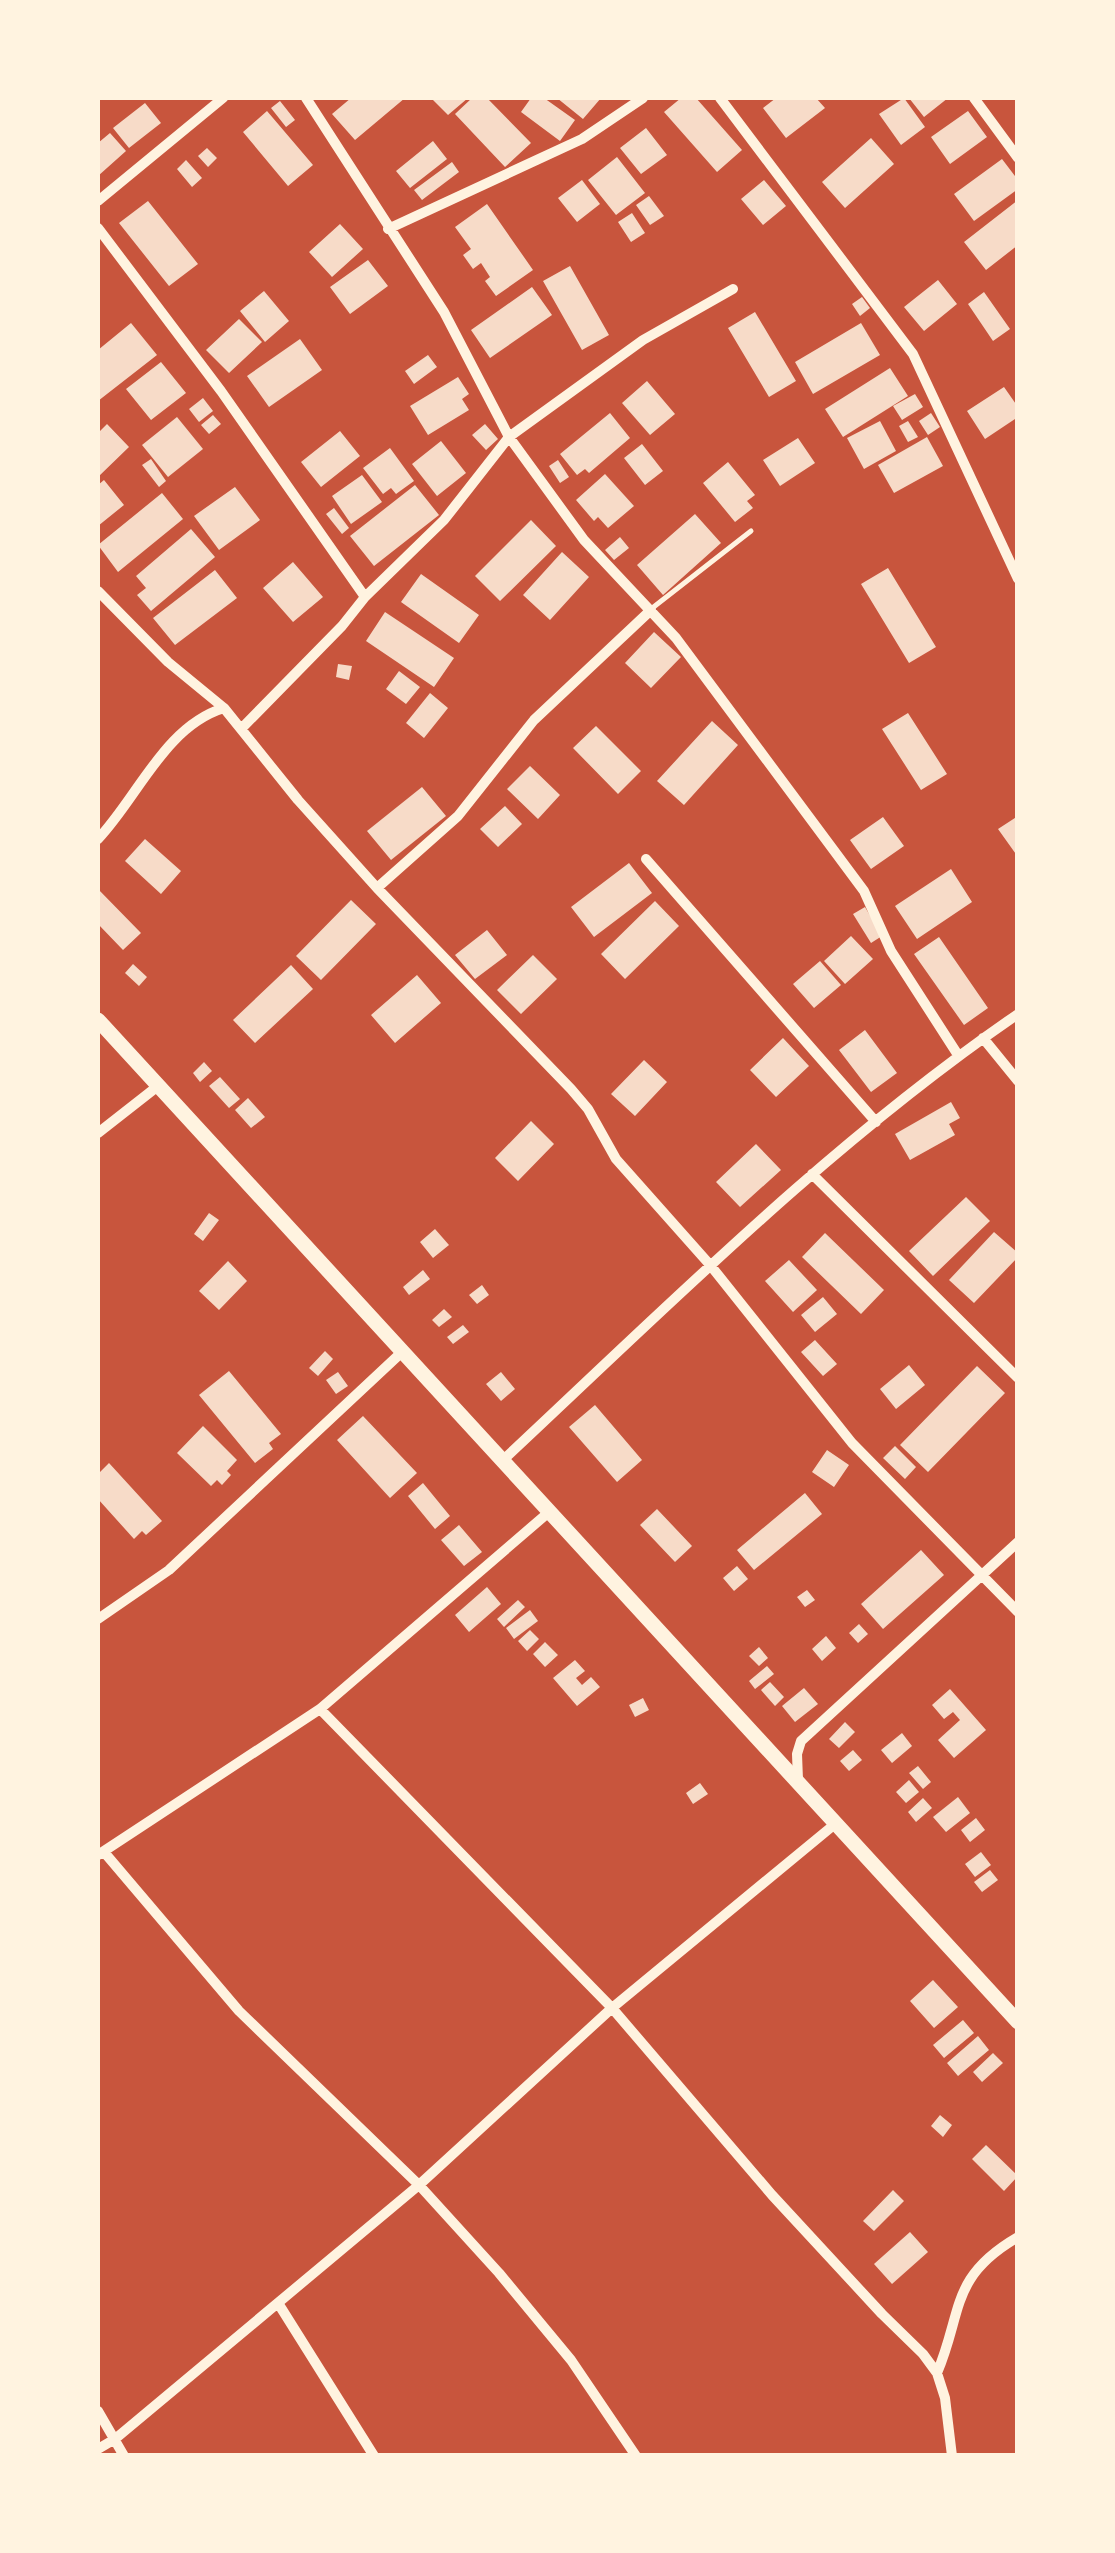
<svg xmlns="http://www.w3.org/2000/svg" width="1115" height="2553" font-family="'Nunito Sans',sans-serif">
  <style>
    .building { fill: #f7dbc8 }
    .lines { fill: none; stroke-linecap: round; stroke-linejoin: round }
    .service { stroke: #fff3e0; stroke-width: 5 }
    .minor { stroke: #fff3e0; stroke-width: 10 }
    .secondary { stroke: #fff3e0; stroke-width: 15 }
  </style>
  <rect width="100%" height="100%" fill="#c8553d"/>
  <path class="building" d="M351 98H405L355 140 332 114Z
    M431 98H468L448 115Z
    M472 98H487L531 143 505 167 455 114Z
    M531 98H544L575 120 560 141 521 112Z
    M557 98H601L583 119Z
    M681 98H696L742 150 717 172 664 112Z
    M776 98H816L825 108 786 138 763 108Z
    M904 98 925 127 901 145 879 114Z
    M909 98H948L924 117Z
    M280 101 295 120 286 127 271 108Z
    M145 103 161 123 129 148 113 128Z
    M267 111 313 165 288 186 243 132Z
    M968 111 987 137 950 164 931 137Z
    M646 128 667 155 641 174 620 148Z
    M110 133 126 151 98 176V143Z
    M871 138 894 164 845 208 822 182Z
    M433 141 447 159 410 188 396 171Z
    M207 148 217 158 208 167 198 156Z
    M617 157 645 193 616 215 588 180Z
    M1002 159 1018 180V189L974 221 954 194Z
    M186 160 202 178 192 187 177 169Z
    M452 162 459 172 422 200 414 190Z
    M582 180 600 204 577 222 558 198Z
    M764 180 786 206 763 225 741 199Z
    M649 196 664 216 650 225 636 205Z
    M1018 200V245L986 270 964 242Z
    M148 201 198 264 169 286 119 223Z
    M487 204 533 270 496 296 485 281 490 277 481 263 473 269 463 255 471 249 455 227Z
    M632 213 645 233 631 242 618 222Z
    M340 224 363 249 332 277 309 252Z
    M368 260 388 286 350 314 330 287Z
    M570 266 609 335 582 350 543 281Z
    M938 280 957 304 924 331 904 307Z
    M532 287 552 315 490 358 471 330Z
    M264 291 289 321 265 342 240 311Z
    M984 292 1010 329 993 341 968 304Z
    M862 297 870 308 860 316 852 304Z
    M755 312 796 381 769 397 728 328Z
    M239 319 262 342 229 373 206 350Z
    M131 323 157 355 98 401V350Z
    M861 323 880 355 813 394 795 362Z
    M300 339 322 370 269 407 247 376Z
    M428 355 437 367 414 384 405 371Z
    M161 362 186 393 151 420 126 389Z
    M890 368 908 396 843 437 825 409Z
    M458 377 469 394 462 399 469 410 428 435 410 406Z
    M647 381 675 414 650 435 622 403Z
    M1004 387 1018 407V417L985 439 967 411Z
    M915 394 923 407 902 420 893 406Z
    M203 398 213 411 199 422 189 409Z
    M610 413 630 438 589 473 585 469 577 475 560 454Z
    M931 413 940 427 928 435 919 421Z
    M213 415 221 424 209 434 201 425Z
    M177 417 203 449 168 477 142 445Z
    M880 421 896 451 864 469 847 438Z
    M908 421 918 437 908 442 899 426Z
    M107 424 129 447 98 477V433Z
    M485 424 498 439 486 450 472 435Z
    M340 431 360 456 321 487 301 462Z
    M927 437 943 466 894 493 878 465Z
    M798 438 815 463 780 486 763 460Z
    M441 441 466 473 437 496 412 464Z
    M642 444 663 471 645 485 624 458Z
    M390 448 414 481 396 494 391 488 383 494 363 468Z
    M151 459 166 481 159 487 142 465Z
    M558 460 569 477 560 483 549 466Z
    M728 462 755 495 747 501 753 508 735 522 703 483Z
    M605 474 634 506 608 528 598 517 594 521 576 500Z
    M362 475 382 502 351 524 332 496Z
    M104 480 124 505 98 526V485Z
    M415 485 439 515 374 566 350 536Z
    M235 487 260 520 219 550 194 516Z
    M162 493 183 519 118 572 98 545Z
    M334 508 349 528 342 534 326 514Z
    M695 514 721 543 663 595 637 565Z
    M531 520 556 546 500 601 475 576Z
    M191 529 215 557 151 611 137 595 146 588 136 576Z
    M620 537 629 548 614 560 605 550Z
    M562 552 589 577 550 620 523 595Z
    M293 562 323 597 293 622 263 588Z
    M888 568 936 647 909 663 861 584Z
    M215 570 237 598 175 645 153 618Z
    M421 574 479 615 459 643 401 602Z
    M385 612 454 658 434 687 366 641Z
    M654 632 681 657 651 688 625 663Z
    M338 664 352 666 349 680 336 677Z
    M399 671 420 687 406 704 386 689Z
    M430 693 448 708 424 738 406 723Z
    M908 713 947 774 921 790 882 729Z
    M712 721 738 745 684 805 657 781Z
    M596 726 641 771 618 794 573 748Z
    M530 766 560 795 538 819 507 789Z
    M422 787 446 816 391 860 367 831Z
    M505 806 522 824 498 847 480 829Z
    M1018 816V857L998 829Z
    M883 817 904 846 871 869 850 840Z
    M145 839 181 871 161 894 125 861Z
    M629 863 652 893 594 937 571 907Z
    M951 869 972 902 917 939 895 906Z
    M98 889 141 933 123 950 98 924Z
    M351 900 376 924 321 980 296 956Z
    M655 901 679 926 625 979 601 954Z
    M865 907 882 936 871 943 853 914Z
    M487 930 507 955 475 979 455 955Z
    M851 936 873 959 845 984 824 961Z
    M939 937 988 1008 964 1025 914 954Z
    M533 955 557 979 521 1014 497 990Z
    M820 961 841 985 814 1008 793 984Z
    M133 964 147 977 139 986 125 973Z
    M291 965 313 989 255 1043 233 1020Z
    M417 975 441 1003 395 1043 371 1015Z
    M865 1030 897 1073 871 1092 839 1050Z
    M783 1038 809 1066 776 1097 750 1070Z
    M644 1060 667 1082 635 1116 611 1094Z
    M204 1062 212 1071 200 1082 193 1073Z
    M220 1077 240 1099 229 1108 209 1086Z
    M248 1098 265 1117 251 1128 235 1110Z
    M951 1102 960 1118 949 1124 955 1135 910 1160 895 1134Z
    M531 1121 554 1144 518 1181 495 1158Z
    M756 1144 781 1170 740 1207 716 1182Z
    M966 1197 990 1221 933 1276 909 1251Z
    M209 1213 219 1220 203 1241 194 1234Z
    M435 1229 449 1245 433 1258 420 1242Z
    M994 1232 1018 1253V1257L974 1303 949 1280Z
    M825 1233 884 1290 861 1314 802 1257Z
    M789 1260 817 1290 793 1312 765 1281Z
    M228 1261 247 1281 219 1310 199 1291Z
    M423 1270 430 1279 409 1295 403 1287Z
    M482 1285 489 1295 477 1304 469 1295Z
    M823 1297 837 1314 815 1332 801 1315Z
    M444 1309 452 1317 439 1327 432 1320Z
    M463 1325 469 1332 453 1344 447 1337Z
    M815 1340 837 1364 823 1376 801 1352Z
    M325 1351 333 1359 318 1376 309 1368Z
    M909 1365 925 1385 896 1409 880 1389Z
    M977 1366 1005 1393 928 1472 900 1445Z
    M229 1371 281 1434 269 1443 273 1449 255 1463 199 1395Z
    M338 1372 348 1386 336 1394 326 1380Z
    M501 1372 515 1389 501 1401 486 1384Z
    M595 1405 642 1460 617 1482 569 1427Z
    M363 1416 417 1473 390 1498 337 1440Z
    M203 1426 237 1460 227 1471 231 1475 222 1485 217 1480 211 1486 177 1453Z
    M895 1446 916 1467 905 1479 883 1458Z
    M827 1450 849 1465 834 1487 812 1472Z
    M109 1463 162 1521 146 1535 142 1531 134 1539 98 1499V1474Z
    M423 1483 450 1516 435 1529 408 1496Z
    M805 1493 822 1514 754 1570 737 1550Z
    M657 1509 692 1546 675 1562 640 1525Z
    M459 1525 482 1552 464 1566 441 1540Z
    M921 1550 944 1575 883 1629 861 1604Z
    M737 1566 748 1579 734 1591 723 1578Z
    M487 1587 501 1604 469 1632 455 1615Z
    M807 1590 815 1600 805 1607 797 1597Z
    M518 1600 525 1607 504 1627 497 1619Z
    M530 1610 538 1621 514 1639 506 1628Z
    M859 1624 868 1634 858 1643 849 1633Z
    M530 1630 539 1639 527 1651 518 1641Z
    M826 1636 836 1648 822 1661 812 1649Z
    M545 1642 558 1655 545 1667 533 1654Z
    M759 1647 768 1658 759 1666 749 1656Z
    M575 1660 585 1671 576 1678 582 1685 591 1677 600 1687 577 1706 553 1678Z
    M767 1666 774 1674 755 1689 749 1681Z
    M770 1682 784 1697 775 1706 761 1690Z
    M804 1688 818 1704 795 1722 782 1706Z
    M950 1689 986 1730 954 1758 938 1740 960 1720 953 1712 944 1719 932 1705Z
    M643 1698 649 1710 635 1717 629 1705Z
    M845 1722 855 1732 839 1748 829 1739Z
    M902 1733 912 1746 892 1763 881 1750Z
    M853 1750 862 1760 849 1771 840 1761Z
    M918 1766 931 1782 923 1789 909 1773Z
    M909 1780 919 1792 906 1803 896 1792Z
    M700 1783 708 1794 693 1804 686 1793Z
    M958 1797 970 1813 946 1832 933 1817Z
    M923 1798 932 1808 916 1822 908 1812Z
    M976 1818 985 1830 970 1842 961 1830Z
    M981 1852 991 1865 975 1877 965 1864Z
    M990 1870 998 1880 982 1892 974 1882Z
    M933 1980 958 2007 934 2028 910 2001Z
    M963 2020 974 2033 944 2058 933 2045Z
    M978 2036 989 2050 958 2076 947 2063Z
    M993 2053 1003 2063 982 2082 973 2072Z
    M940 2115 952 2125 943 2137 931 2126Z
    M986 2145 1018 2176 1004 2191 972 2159Z
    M893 2190 904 2201 874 2231 863 2221Z
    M910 2232 928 2252 892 2284 874 2264Z"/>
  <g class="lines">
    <path class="service" d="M651 609 751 531"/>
    <path class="minor" d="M306 98 444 312 509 437 584 540 676 638 864 891 891 951 958 1055
      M720 98 913 354 1018 579
      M974 98 1018 158
      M98 201 223 98
      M98 228 221 391 365 597
      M388 229 582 139 643 98
      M98 591 168 662 224 708 298 800 377 888 571 1089 588 1109 616 1159 711 1266 852 1443 1018 1612
      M241 729 342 626 365 597 444 520 509 437 643 340 733 289
      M98 839C138 797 165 726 224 708
      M646 859 876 1122
      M377 888 458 816 534 720 651 610
      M983 1038 1018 1081
      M98 1133 158 1086
      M812 1174 1018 1378
      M502 1461C668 1306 830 1143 1018 1014
      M98 1619 169 1570 402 1352
      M320 1709 612 2008 772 2195 882 2314 923 2354 937 2373 945 2398 952 2456
      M798 1780 797 1754 801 1741 1018 1542
      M104 1852 239 2011 419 2185 499 2273 571 2360 636 2456
      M98 1855 320 1709 549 1512
      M278 2303 374 2456
      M937 2373C963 2312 949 2277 1018 2237
      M98 2411 124 2456
      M98 2449 115 2439 419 2185 612 2008 835 1824"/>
    <path class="secondary" d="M98 1020 1018 2022"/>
  </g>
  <rect width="1115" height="2553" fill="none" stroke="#fff3e0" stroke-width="200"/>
</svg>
